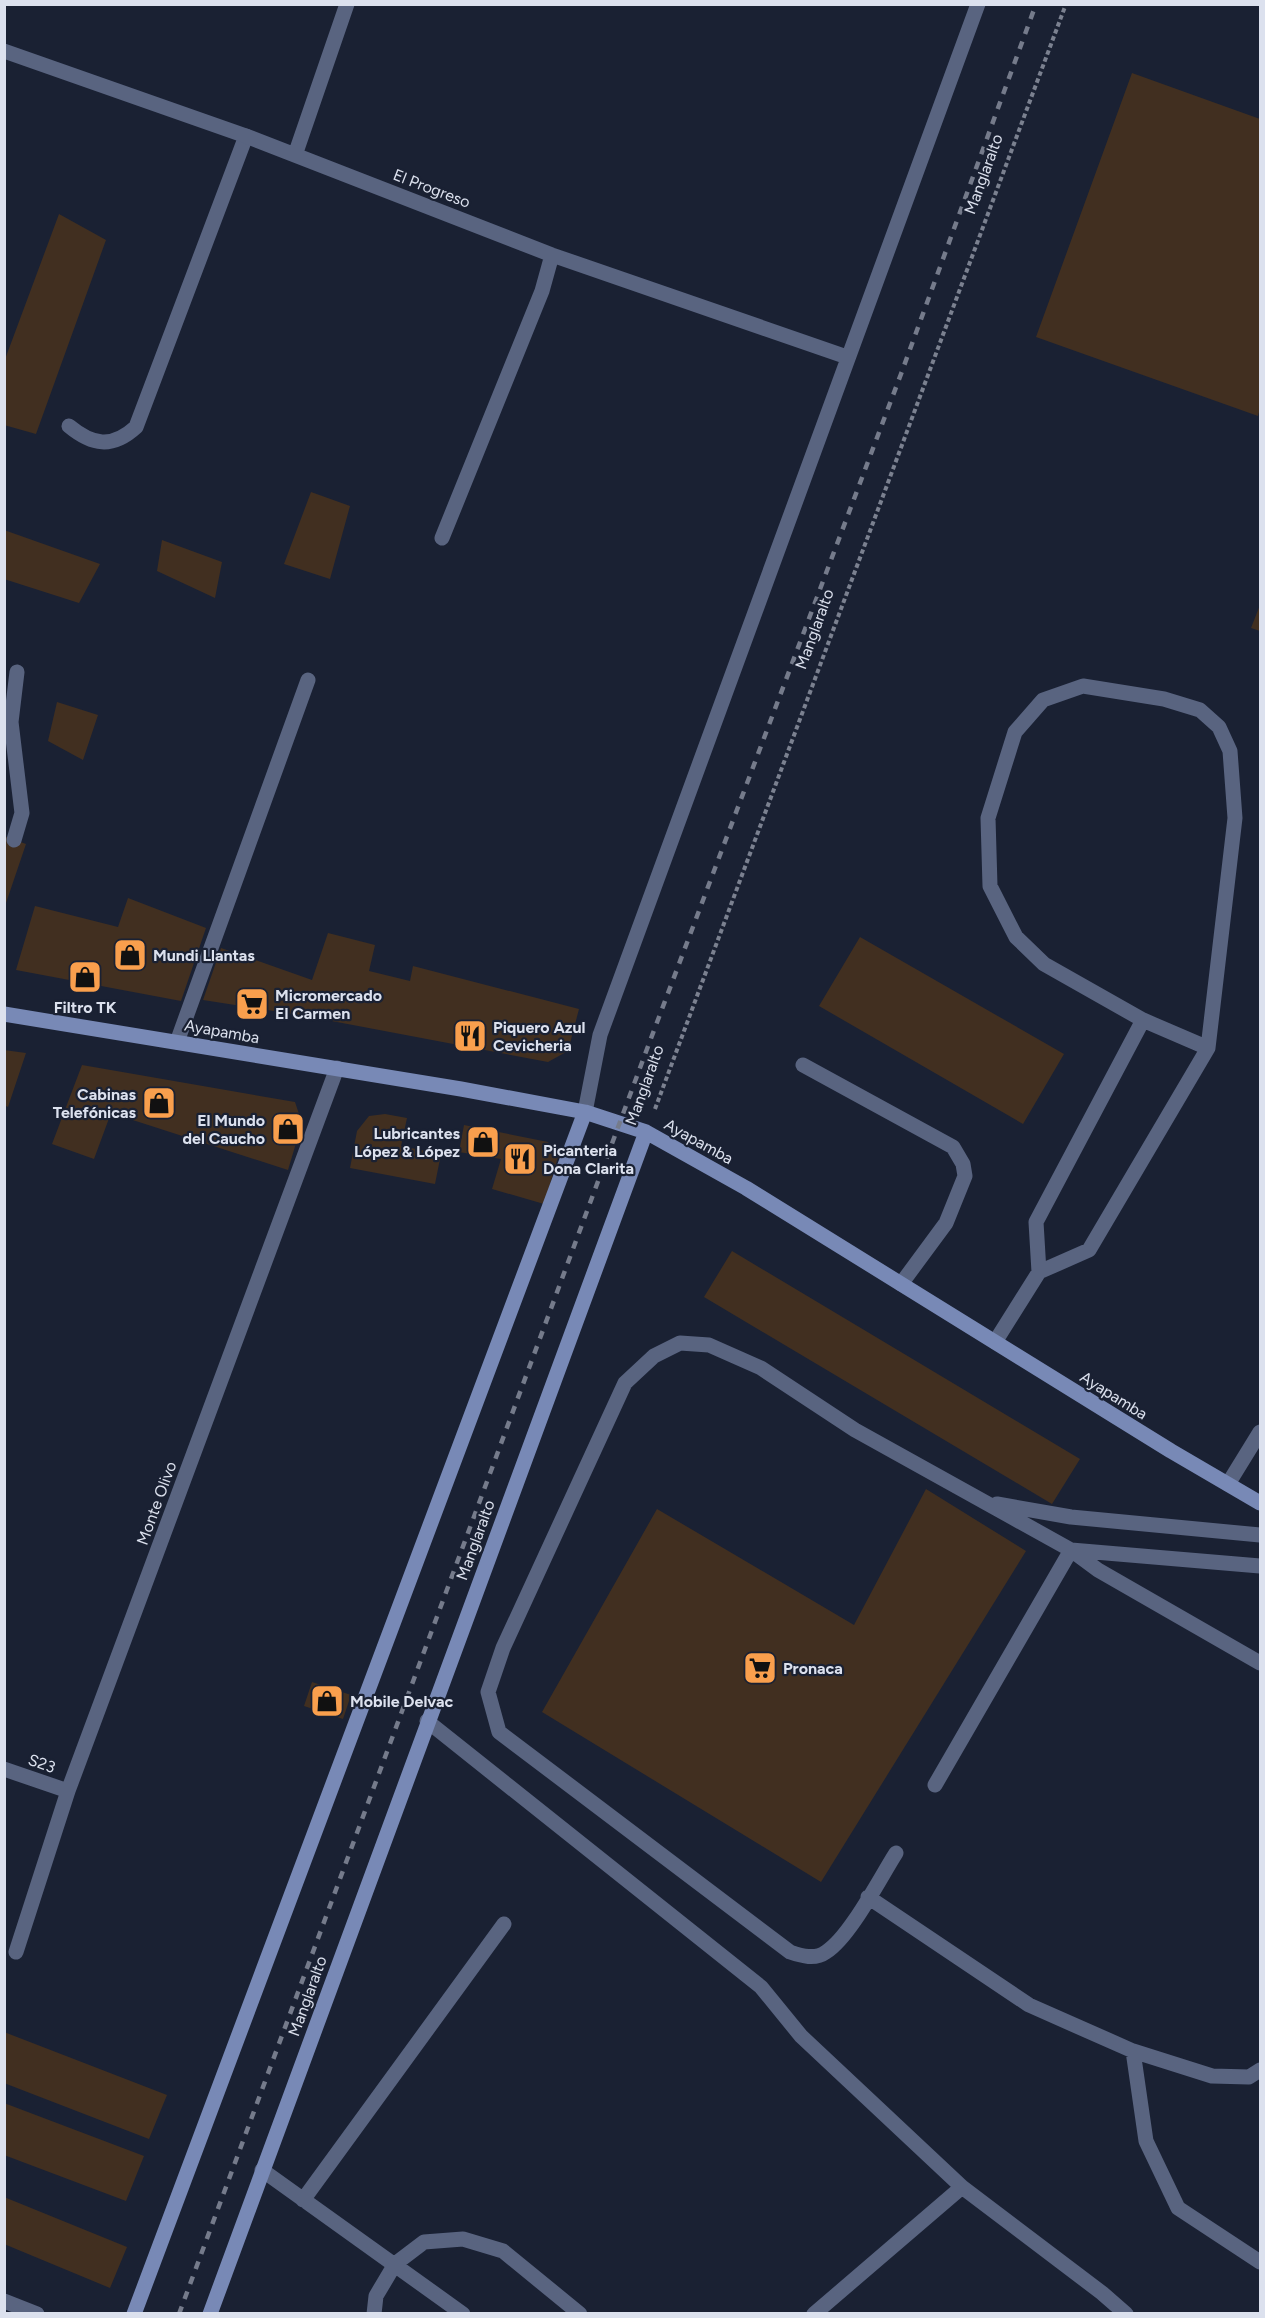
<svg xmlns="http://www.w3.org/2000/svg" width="1265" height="2318" font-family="Figtree,sans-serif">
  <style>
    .building { fill: #412f20 }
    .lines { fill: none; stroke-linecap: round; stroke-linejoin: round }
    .path { stroke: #7b8190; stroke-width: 4; stroke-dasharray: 4.5 3; stroke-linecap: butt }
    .service { stroke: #596480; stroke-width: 15 }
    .minor { stroke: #596480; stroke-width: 15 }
    .secondary { stroke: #7889b6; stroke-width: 15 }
    .rail { stroke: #757b8b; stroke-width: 4.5; stroke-dasharray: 8 8; stroke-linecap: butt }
    .labels { text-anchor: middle; stroke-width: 4.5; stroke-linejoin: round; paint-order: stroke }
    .street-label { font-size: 16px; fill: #dce1ee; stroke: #1a2133 }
    .poi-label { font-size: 16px; font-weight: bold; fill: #dce1ee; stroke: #1a2133; text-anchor: start }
  </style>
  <rect width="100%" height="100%" fill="#1a2133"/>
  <path class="building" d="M1132 73 1260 119V408L1258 416 1036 337Z
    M59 214 106 240 36 434 4 425V362Z
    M311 492 350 506 330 579 284 564Z
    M4 530 100 564 79 603 4 579Z
    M162 540 222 562 215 598 157 571Z
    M1260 605V631L1251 628Z
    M57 702 98 715 83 760 48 741Z
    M4 836 26 844 5 906H4Z
    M128 898 206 928 181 1001 16 970 35 906 118 927Z
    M328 933 375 945 369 971 410 981 413 966 579 1009 568 1051 548 1062 300 1015 203 1000 221 948 312 980Z
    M860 937 1064 1054 1023 1124 819 1006Z
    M4 1050 26 1053 8 1107 4 1105Z
    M82 1065 295 1102 302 1123 288 1170 111 1113 94 1159 52 1144Z
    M385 1114 407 1118 401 1146 441 1154 435 1184 350 1168 357 1131 369 1116Z
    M464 1125 548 1142 558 1157 544 1204 492 1189 501 1159 459 1152Z
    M732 1251 1080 1459 1052 1504 704 1297Z
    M926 1489 1026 1551 821 1882 542 1712 657 1509 854 1625Z
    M312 1682 351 1695 343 1719 304 1706Z
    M4 2032 167 2095 149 2139 4 2083Z
    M4 2103 144 2156 126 2201 4 2155Z
    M4 2197 127 2247 110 2288 4 2244Z"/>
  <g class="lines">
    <path class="path" d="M655 1109 1066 4"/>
    <path class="service" d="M69 426C92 445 112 449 136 427L246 136
      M14 840 22 813 11 722 17 672
      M803 1065 953 1147 963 1164 965 1176 946 1223 901 1284
      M1039 1272 1036 1222 1143 1020
      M995 1342 1039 1272 1089 1250 1208 1048 1235 818 1230 751 1219 727 1200 710 1164 699 1083 686 1043 700 1015 732 988 818 990 886 1016 937 1044 964 1143 1020 1208 1048
      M1228 1484 1260 1432
      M997 1504 1071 1517 1260 1535
      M427 1721 761 1987 801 2036 962 2187 1102 2293 1126 2314
      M935 1785 1071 1550 1260 1566
      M896 1853C880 1878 850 1937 826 1952 815 1960 802 1956 790 1952L499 1732 488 1692 503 1648 625 1383 654 1356 680 1343 709 1345 761 1368 855 1430 1071 1550 1098 1570 1260 1663
      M868 1897 1029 2005 1133 2051 1212 2076 1249 2077 1260 2070
      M1133 2051 1146 2141 1178 2208 1260 2262
      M262 2170 463 2314
      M303 2200 504 1924
      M374 2314 376 2296 395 2264 424 2242 463 2239 503 2251 580 2314
      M814 2314 962 2187"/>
    <path class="minor" d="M4 51 246 136 552 255 847 357
      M295 155 347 4
      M442 538 542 291 552 255
      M177 1042 308 680
      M585 1112 600 1035 978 4
      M4 1769 68 1791
      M16 1952 68 1791 337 1068
      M4 2301 37 2314"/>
    <path class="secondary" d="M4 1014 461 1089 585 1112 646 1132 746 1188 1171 1451 1260 1503
      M134 2314 585 1112
      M210 2314 646 1132"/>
    <path class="rail" d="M179 2314 647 1049 901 374 1036 4"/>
  </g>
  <defs>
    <g id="shop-square" transform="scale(1.725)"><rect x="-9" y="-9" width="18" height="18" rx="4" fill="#f99f4d" stroke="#1a2133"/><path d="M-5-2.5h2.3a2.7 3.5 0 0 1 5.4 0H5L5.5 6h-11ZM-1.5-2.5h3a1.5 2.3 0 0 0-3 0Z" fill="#111"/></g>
    <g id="supermarket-square" transform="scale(1.725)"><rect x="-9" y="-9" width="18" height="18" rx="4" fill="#f99f4d" stroke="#1a2133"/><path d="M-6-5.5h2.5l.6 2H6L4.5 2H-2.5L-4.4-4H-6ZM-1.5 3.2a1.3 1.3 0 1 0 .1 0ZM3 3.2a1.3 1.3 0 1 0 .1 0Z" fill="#111"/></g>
    <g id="restaurant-square" transform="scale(1.725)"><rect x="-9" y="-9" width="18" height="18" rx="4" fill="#f99f4d" stroke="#1a2133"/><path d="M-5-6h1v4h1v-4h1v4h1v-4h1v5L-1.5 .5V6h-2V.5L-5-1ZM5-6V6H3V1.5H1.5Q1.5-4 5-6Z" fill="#111"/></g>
  </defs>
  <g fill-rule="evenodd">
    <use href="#shop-square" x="130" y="955"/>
    <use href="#shop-square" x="85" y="977"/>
    <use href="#supermarket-square" x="252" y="1004"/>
    <use href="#restaurant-square" x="470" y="1036"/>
    <use href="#shop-square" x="159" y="1103"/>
    <use href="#shop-square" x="288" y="1129"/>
    <use href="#shop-square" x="483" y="1142"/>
    <use href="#restaurant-square" x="520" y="1159"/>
    <use href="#supermarket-square" x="760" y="1668"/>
    <use href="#shop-square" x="327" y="1701"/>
  </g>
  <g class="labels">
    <g class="street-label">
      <text transform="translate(983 174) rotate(-70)" y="6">Manglaralto</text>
      <text transform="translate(432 188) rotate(21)" y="6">El Progreso</text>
      <text transform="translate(814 629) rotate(-70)" y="6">Manglaralto</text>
      <text transform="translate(222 1031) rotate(10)" y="6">Ayapamba</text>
      <text transform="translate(644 1085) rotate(-70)" y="6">Manglaralto</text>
      <text transform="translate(699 1141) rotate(29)" y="6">Ayapamba</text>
      <text transform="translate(1114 1395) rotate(32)" y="6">Ayapamba</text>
      <text transform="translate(156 1503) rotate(-70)" y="6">Monte Olivo</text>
      <text transform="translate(475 1540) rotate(-70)" y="6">Manglaralto</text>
      <text transform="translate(42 1763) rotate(20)" y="6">S23</text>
      <text transform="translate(307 1996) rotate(-70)" y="6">Manglaralto</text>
    </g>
    <g class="poi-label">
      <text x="153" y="961">Mundi Llantas</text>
      <text x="275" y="1001">Micromercado<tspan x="275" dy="18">El Carmen</tspan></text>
      <text x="85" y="1013" text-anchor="middle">Filtro TK</text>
      <text x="493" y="1033">Piquero Azul<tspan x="493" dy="18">Cevicheria</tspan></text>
      <text x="136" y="1100" text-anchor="end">Cabinas<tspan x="136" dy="18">Telefónicas</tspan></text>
      <text x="265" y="1126" text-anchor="end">El Mundo<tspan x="265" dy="18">del Caucho</tspan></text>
      <text x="460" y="1139" text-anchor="end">Lubricantes<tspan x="460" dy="18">López &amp; López</tspan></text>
      <text x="543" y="1156">Picanteria<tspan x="543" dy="18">Dona Clarita</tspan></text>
      <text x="783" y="1674">Pronaca</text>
      <text x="350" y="1707">Mobile Delvac</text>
    </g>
  </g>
  <rect width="1265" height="2318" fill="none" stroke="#dce1ee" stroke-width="12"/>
</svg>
